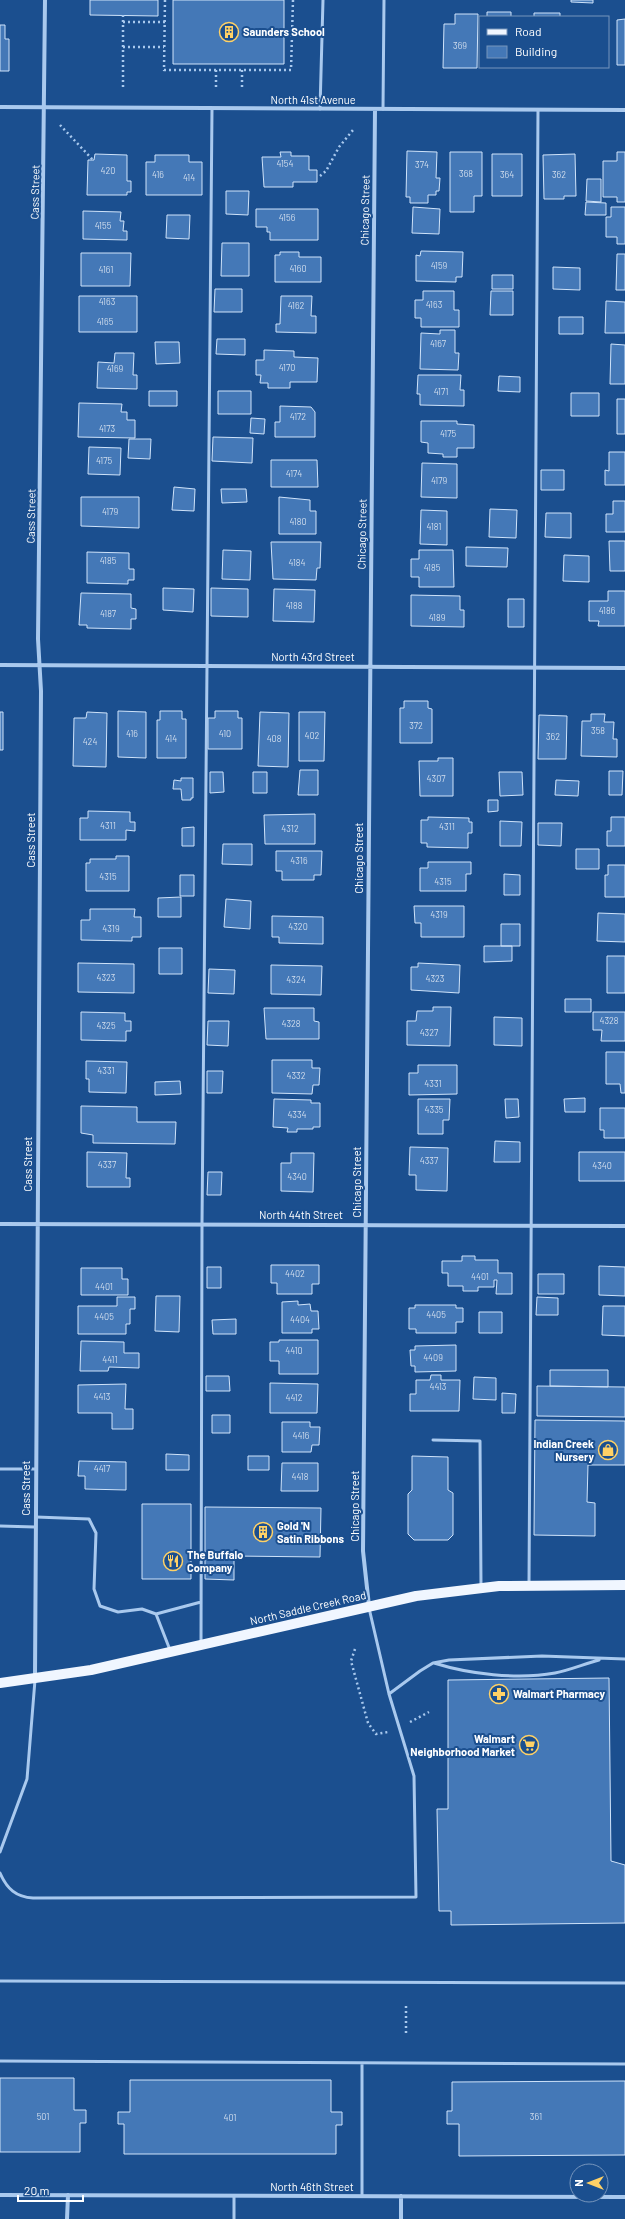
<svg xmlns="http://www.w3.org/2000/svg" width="625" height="2219" font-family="Barlow,sans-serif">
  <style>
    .building { fill: #4478b7; stroke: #cfe3fa }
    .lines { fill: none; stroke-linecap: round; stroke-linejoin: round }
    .path { stroke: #a9c9ee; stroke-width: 2.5; stroke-dasharray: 2 3; stroke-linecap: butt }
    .service { stroke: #a9c9ee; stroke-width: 3 }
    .minor { stroke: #a9c9ee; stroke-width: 4 }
    .primary { stroke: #f0f6ff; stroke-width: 10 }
    .labels { text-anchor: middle; stroke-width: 4; stroke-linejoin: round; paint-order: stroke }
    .number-label { font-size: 9px; fill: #d0dded }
    .poi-label { font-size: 11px; font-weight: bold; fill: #fff; stroke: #1b4f8f; text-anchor: start }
    .street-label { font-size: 11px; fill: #fff; stroke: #1b4f8f }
  </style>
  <rect width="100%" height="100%" fill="#1b4f8f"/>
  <path class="building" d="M90 0H158V16L90 15Z
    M173 0H284V64H173Z
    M571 0H593V3L571 2Z
    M487 12H511V17H487Z
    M534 13H560V17H534Z
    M455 14H478L477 68H443L444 24H455Z
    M625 19V65H617V20Z
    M0 25H5V39H9V71H0Z
    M407 151 437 152 436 178H440L439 191H436V195H428V203H410V197H406Z
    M280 152H291V156H309V170H317V182H293V187H264L262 157H281Z
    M450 152H482V196H474V212H450Z
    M617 152H625V202H617V197H603V161H617Z
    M95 154 127 155V181H131V192H127V195H87L88 160H94Z
    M492 154H522V196H492Z
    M575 154 576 196H564V199H544L543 155Z
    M155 155H189V162H202V195H146V162H155Z
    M587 179H601V202L586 201Z
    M226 191H249L248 215 226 214Z
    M586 202 606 203V215H585Z
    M413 207 440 209 439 234 412 233Z
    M611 207H625V244H617V237H606V217H611Z
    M256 209H318V240H270V232H267V227H256Z
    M83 211 121 212 120 221H124L123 231H127V240L83 239Z
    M167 215H190L189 239 166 238Z
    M222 243H249V276H221Z
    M421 251 463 252 462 277H456V282L416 281V255L420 256Z
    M280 252H299V257H321V282H275V255H280Z
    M81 253H131L130 286H81Z
    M617 254H625V290H616Z
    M553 267 580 268V290L553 289Z
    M492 275H513V289H492Z
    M215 289H242V312H214Z
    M423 291H454V310H459V327H421V318H415V300H423Z
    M491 291H513V315H490Z
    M79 296H137V332H79Z
    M281 296H312L311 316H316V333L276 332V324H280Z
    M606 301 625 302V333H605Z
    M559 317H583V334H559Z
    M440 330H455V353H459L458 370 420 369 421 333 440 334Z
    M217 339H245V355L216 354Z
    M155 342H179L180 363 156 364Z
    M611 344 625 345V384H610Z
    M264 350 294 351V357L318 358 317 382H290V388H268V383H260L261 375H256V360H264Z
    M115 353H134L133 375H137V389L97 388 98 362 114 363Z
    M418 375H461L460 390H464V406L420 405V394H417Z
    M499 376 520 377V392L498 391Z
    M149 391H177V406H149Z
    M218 391H251V414H218Z
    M571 393H599V416H571Z
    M617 399H625V434H617Z
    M79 403 122 404 121 412H127V420H135V438L78 437Z
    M280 406 311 407 315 412V437H275V422H280Z
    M251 418 265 419 264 434 250 433Z
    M421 421H457V424L474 425V448H457V457H443V454L428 453V443L421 442Z
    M213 437 253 438 252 463 212 461Z
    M129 439H151L150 459 128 458Z
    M89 447 121 448 120 475 88 474Z
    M609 452H625V485H605V470L609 471Z
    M271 460H317L318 487H271Z
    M422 463 457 464V498L421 497Z
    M541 470H564V490H541Z
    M174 487 195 489 194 511 172 510Z
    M221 489H246L247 502 222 503Z
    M81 497H139V528L81 526Z
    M279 497 310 500V511H316V534H279Z
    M613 501H625V532H606V514H613Z
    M490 509 517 510 516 538 489 537Z
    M421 510 447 511V545L420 544Z
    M546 513H571V538L545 537Z
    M609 541H625V571H610Z
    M271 542H321L320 568H317L316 580 273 579Z
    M466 547 508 548 507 567 466 566Z
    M223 550 251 551 250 580 222 579Z
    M419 550H453L454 587H419V577H411V559H419Z
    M87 552 129 553V569H134V580H128V584L87 583Z
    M564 555 589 556V582L563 581Z
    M163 588 194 589 193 612 163 610Z
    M211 588 248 589V617L211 616Z
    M274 589 315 590 314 622 273 621Z
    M608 591H625V626H598L599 621H589V601H608Z
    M81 593 131 594V608L136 609V619H131V629L87 628V625H79Z
    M411 595 460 596V610H464V627L411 626Z
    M508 599H524V627H508Z
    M404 701H428V708L432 709V743H400V708H404Z
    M118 711 146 712V758L118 757Z
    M160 711H182V719H186V758H157V720H160Z
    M215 711H238V718H242V749H208V718H215Z
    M0 712H3V750H0Z
    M87 712 107 713 106 767 73 766 74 718H86Z
    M260 712 289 713 288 767 258 766Z
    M299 712H325L324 761H299Z
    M591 714H605L604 722H614L613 739H617V757L581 756 582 721H591Z
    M539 715 567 716 566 759H538Z
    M438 758H453V796H420L419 761H438Z
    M300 770H318V795H298Z
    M609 771H623L622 795H609Z
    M210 772H223L224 792 210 793Z
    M253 772H267V793H253Z
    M499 772H522L523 795 500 796Z
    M181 778H193V798H191V800H182L181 789H173L174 780 181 781Z
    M556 780 579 781 578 796 555 795Z
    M488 800H498V811L488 812Z
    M88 811 130 812V822H135V831L126 830V840H80V818H88Z
    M315 814V844H265L264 815Z
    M428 817 469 818V822H472V833H468V848L427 847V843H421V820H428Z
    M611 817H625V846H607V831H611Z
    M500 821 522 822 521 846H500Z
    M538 823H562L561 846 538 845Z
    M194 827V846H182V828Z
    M223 844H252V865L222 864Z
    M576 849H599V869H576Z
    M276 851H322L321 875H314V880H282V871H276Z
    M116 856H129V891H86V863H90V859H116Z
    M428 862H471V874H466V891H420V868H428Z
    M608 865H625V897H605V875H608Z
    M504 874 520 875V895H504Z
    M180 875H194V896H180Z
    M181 897V917H158V898Z
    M226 899 251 901 250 929 224 927Z
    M414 906H464V937H421V923H415Z
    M90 909H135L134 917H141V937H132V941L81 940V920H90Z
    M598 913 625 914V942L597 941Z
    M272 916 323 917V944L279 943V937H272Z
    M501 924H520V946H501Z
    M484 946H512V961L484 962Z
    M159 948H182V974H159Z
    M607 956H625V993H607Z
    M78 963 134 964V993L78 992Z
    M418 963 460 965 459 993 411 990V967H418Z
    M271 965 322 966 321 995 271 994Z
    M209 969 235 970 234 994 208 993Z
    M565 999H591V1012H565Z
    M433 1007H451L450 1046 407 1045V1021H416L417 1011H433Z
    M264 1008H314V1021L319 1022V1039H266Z
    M81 1012 125 1013V1021H131V1031H126V1041L81 1040Z
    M593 1012H625V1041H601L602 1030H593Z
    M494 1017 522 1018V1046L494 1045Z
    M208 1021H229L228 1046 207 1045Z
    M606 1052H625V1093H621L620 1084H606Z
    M272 1060H312V1068H320L319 1085H313L312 1094 272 1093Z
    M86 1061 127 1062 126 1093 89 1092V1079H86Z
    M418 1065H457V1094L409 1095V1073H418Z
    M207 1071H223L222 1093H207Z
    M180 1081 181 1094 155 1095V1082Z
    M585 1098V1112H565L564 1099Z
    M274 1099 311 1100V1103H320V1127H313V1129H297V1132H287L288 1128 273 1127Z
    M418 1099H450L449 1120H443V1134H418Z
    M505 1099H518L519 1117 506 1118Z
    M81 1106 137 1107V1122H176L175 1144 93 1143V1135L81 1133Z
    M600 1108H625V1138H604V1130H600Z
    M495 1141 520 1142V1162H494Z
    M410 1147 448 1148 447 1191 416 1190V1175H409Z
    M87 1152 127 1153 126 1178H130V1187H87Z
    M579 1152H625V1181H579Z
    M291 1153H314L313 1192 281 1191V1163H291Z
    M208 1172H222L221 1195H207Z
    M462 1256H475V1260H498V1273H512V1294H496L497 1280H494V1287H478V1291H463V1286H448V1273H442V1261H462Z
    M271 1265H319V1284H312V1294H277V1283H271Z
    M599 1266 625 1267V1296L599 1295Z
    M207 1267H221V1288H207Z
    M81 1268H122V1279H128V1295H81Z
    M538 1274H564V1294H538Z
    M156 1296H180L179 1332 155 1331Z
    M117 1297H135V1309H130V1324H126V1334H78V1306H117Z
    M537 1297 558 1298V1315H536Z
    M298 1301V1305L310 1304 311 1311H318L319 1329H312V1333H282V1302Z
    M415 1305H456V1308H463V1322H456V1333H416V1329H409V1308H415Z
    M603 1306H625V1336L602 1335Z
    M479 1312H502V1333H479Z
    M236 1319V1334H213L212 1320Z
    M279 1340H318V1374H279V1361H270V1342H279Z
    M81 1341 124 1342V1353H139V1368L109 1367 108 1371H80Z
    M456 1345V1371L415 1372V1366H411L410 1350H415V1346Z
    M550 1370H608V1387L550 1386Z
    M431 1375H441V1380H460L459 1411H410V1394H416V1380H430Z
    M206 1376H229L230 1391H206Z
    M474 1377 496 1378V1400L473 1399Z
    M270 1383 318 1384 317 1413H270Z
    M126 1384 125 1409H133V1429H112V1413H78V1385Z
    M537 1386 625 1387V1417L537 1416Z
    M502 1393 516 1394 515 1413H502Z
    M212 1415H230V1433H212Z
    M535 1420 625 1421V1465H588L587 1502 595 1503V1536L534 1535Z
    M282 1422H310V1427H320L319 1445H312L311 1452H282Z
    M166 1454 189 1455V1470H166Z
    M248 1456H269V1470H248Z
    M412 1456 448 1457V1490L453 1493V1535L448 1540H414L408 1534V1494L412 1490Z
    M79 1461 126 1462V1490L85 1489V1476H78Z
    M282 1463H318V1491H281Z
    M142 1504H191V1579H142Z
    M205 1507 321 1508 320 1557 234 1556V1580L205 1579Z
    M609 1678 611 1861 625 1865V1923L451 1925V1911H439L437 1809H448V1680Z
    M0 2078H74V2110H86V2123H80V2152H0Z
    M130 2080H331V2112H342V2125H336V2154H124V2124H118V2112H130Z
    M625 2081V2155L459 2156V2124H447V2111H452V2082Z"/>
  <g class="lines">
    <path class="path" d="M165 0 164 70H291L293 0
      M123 15V90
      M123 22H165
      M123 47H164
      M216 70V90
      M242 70V90
      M60 125 93 160
      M320 176 326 171 339 147 353 130
      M355 1649 351 1661 368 1723 376 1734 388 1732
      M410 1722 429 1712
      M406 2006V2035"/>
    <path class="service" d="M320 109 323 0
      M383 109 384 0
      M433 1440 480 1441 481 1586
      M0 1469H36
      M36 1517 89 1519 96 1533 94 1589 100 1606 118 1612 142 1609 156 1614 170 1650
      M0 1526 35 1527
      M529 1583 538 110
      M156 1614 201 1602
      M201 1643 202 1224 212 109
      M434 1663C469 1674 517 1680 555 1673 570 1670 584 1664 599 1660
      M389 1694 420 1671 433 1663 449 1660 542 1656 625 1659
      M0 1852 27 1779 35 1680
      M0 1873C7 1889 16 1897 33 1898L416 1897 414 1776 389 1694 369 1608
      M0 1981 625 1983
      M0 2061 625 2064
      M362 2063V2196
      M234 2196V2219"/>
    <path class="minor" d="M0 107 625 110
      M0 665 625 668
      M0 1224 625 1226
      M369 1606 363 1551 375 109
      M35 1677 41 691 38 639 45 0
      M0 2195 625 2197
      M401 2196V2219
      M67 2219 68 2195"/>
    <path class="primary" d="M0 1683 91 1670 416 1596 499 1586 625 1585"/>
  </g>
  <defs>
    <g id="building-ring" transform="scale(1)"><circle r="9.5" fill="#1b4f8f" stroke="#ffd166" stroke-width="1.5"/><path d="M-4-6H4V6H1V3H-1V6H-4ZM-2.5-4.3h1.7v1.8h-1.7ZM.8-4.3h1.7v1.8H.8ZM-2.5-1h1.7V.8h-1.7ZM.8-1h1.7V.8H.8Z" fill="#ffd166"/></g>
    <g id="shop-ring" transform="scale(1)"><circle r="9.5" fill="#1b4f8f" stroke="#ffd166" stroke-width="1.5"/><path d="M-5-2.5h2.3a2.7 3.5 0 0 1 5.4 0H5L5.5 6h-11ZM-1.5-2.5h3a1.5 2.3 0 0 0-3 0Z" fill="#ffd166"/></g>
    <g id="restaurant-ring" transform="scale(1)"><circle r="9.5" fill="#1b4f8f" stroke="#ffd166" stroke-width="1.5"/><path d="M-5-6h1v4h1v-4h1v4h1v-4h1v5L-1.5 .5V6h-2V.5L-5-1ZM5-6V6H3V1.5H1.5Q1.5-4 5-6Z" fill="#ffd166"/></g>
    <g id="pharmacy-ring" transform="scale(1)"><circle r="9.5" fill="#1b4f8f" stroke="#ffd166" stroke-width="1.5"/><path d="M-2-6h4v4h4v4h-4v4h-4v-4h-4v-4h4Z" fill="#ffd166"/></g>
    <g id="supermarket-ring" transform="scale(1)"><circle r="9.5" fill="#1b4f8f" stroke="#ffd166" stroke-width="1.5"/><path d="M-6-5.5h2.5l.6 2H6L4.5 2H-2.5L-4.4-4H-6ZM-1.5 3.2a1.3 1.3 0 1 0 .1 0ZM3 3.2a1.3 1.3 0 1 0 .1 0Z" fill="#ffd166"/></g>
  </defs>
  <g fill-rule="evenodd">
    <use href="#building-ring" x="229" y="32"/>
    <use href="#shop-ring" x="608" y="1450"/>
    <use href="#building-ring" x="263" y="1532"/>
    <use href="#restaurant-ring" x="173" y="1561"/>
    <use href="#pharmacy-ring" x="499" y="1694"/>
    <use href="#supermarket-ring" x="529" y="1745"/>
  </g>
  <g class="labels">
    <g class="number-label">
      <text x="460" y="49">369</text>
      <text x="285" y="167">4154</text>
      <text x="422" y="168">374</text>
      <text x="108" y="174">420</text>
      <text x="466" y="177">368</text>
      <text x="158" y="178">416</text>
      <text x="507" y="178">364</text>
      <text x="559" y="178">362</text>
      <text x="189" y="181">414</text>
      <text x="287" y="221">4156</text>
      <text x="103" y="229">4155</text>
      <text x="439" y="269">4159</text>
      <text x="298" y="272">4160</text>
      <text x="106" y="273">4161</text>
      <text x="107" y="305">4163</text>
      <text x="434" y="308">4163</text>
      <text x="296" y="309">4162</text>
      <text x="105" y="325">4165</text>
      <text x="438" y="347">4167</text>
      <text x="287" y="371">4170</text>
      <text x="115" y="372">4169</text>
      <text x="441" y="395">4171</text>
      <text x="298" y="420">4172</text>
      <text x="107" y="432">4173</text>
      <text x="448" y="437">4175</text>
      <text x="104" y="464">4175</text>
      <text x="294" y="477">4174</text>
      <text x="439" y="484">4179</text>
      <text x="110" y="515">4179</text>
      <text x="298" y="525">4180</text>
      <text x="434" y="530">4181</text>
      <text x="108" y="564">4185</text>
      <text x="297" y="566">4184</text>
      <text x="432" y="571">4185</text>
      <text x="294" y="609">4188</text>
      <text x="607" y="614">4186</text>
      <text x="108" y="617">4187</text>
      <text x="437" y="621">4189</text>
      <text x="416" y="729">372</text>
      <text x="598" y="734">358</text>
      <text x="132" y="737">416</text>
      <text x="225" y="737">410</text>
      <text x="312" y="739">402</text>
      <text x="553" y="740">362</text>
      <text x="171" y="742">414</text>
      <text x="274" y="742">408</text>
      <text x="90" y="745">424</text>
      <text x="436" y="782">4307</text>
      <text x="108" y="829">4311</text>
      <text x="447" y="830">4311</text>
      <text x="290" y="832">4312</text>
      <text x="299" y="864">4316</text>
      <text x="108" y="880">4315</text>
      <text x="443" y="885">4315</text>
      <text x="439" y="918">4319</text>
      <text x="298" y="930">4320</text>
      <text x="111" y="932">4319</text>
      <text x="106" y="981">4323</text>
      <text x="435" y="982">4323</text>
      <text x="296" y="983">4324</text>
      <text x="609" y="1024">4328</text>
      <text x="291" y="1027">4328</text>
      <text x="106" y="1029">4325</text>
      <text x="429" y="1036">4327</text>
      <text x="106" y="1074">4331</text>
      <text x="296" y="1079">4332</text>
      <text x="433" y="1087">4331</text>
      <text x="434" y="1113">4335</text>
      <text x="297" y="1118">4334</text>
      <text x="429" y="1164">4337</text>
      <text x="107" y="1168">4337</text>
      <text x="602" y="1169">4340</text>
      <text x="297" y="1180">4340</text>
      <text x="295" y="1277">4402</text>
      <text x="480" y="1280">4401</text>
      <text x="104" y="1290">4401</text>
      <text x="436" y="1318">4405</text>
      <text x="104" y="1320">4405</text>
      <text x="300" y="1323">4404</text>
      <text x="294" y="1354">4410</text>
      <text x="433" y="1361">4409</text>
      <text x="110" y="1363">4411</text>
      <text x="438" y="1390">4413</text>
      <text x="102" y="1400">4413</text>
      <text x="294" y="1401">4412</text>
      <text x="301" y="1439">4416</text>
      <text x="102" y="1472">4417</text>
      <text x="300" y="1480">4418</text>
      <text x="43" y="2120">501</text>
      <text x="536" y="2120">361</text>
      <text x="230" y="2121">401</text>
    </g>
    <g class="poi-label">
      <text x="243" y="36">Saunders School</text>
      <text x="594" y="1448" text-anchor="end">Indian Creek<tspan x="594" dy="13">Nursery</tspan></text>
      <text x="277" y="1530">Gold 'N<tspan x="277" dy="13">Satin Ribbons</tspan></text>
      <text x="187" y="1559">The Buffalo<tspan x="187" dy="13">Company</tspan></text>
      <text x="513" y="1698">Walmart Pharmacy</text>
      <text x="515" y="1743" text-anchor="end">Walmart<tspan x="515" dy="13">Neighborhood Market</tspan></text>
    </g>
    <g class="street-label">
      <text x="313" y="104">North 41st Avenue</text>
      <text transform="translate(35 192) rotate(-89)" y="4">Cass Street</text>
      <text transform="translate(365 210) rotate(-89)" y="4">Chicago Street</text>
      <text transform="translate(31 516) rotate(-89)" y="4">Cass Street</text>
      <text transform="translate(362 534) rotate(-89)" y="4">Chicago Street</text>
      <text x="313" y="661">North 43rd Street</text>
      <text transform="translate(31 840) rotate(-90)" y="4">Cass Street</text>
      <text transform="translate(359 858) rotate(-90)" y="4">Chicago Street</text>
      <text transform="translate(28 1164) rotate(-90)" y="4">Cass Street</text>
      <text transform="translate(357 1182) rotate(-90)" y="4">Chicago Street</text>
      <text x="301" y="1219">North 44th Street</text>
      <text transform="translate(26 1488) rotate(-90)" y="4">Cass Street</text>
      <text transform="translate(355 1506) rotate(-90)" y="4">Chicago Street</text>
      <text transform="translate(308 1608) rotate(-13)" y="4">North Saddle Creek Road</text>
      <text x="312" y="2191">North 46th Street</text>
    </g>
  </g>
  <rect x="479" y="16" width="130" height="52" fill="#1b4f8f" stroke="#7695bc"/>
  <rect x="487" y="29" width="20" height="6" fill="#f0f6ff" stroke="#7695bc"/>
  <text x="515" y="36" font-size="12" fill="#ffffff">Road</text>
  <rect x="487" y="46" width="20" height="12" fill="#4478b7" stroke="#7695bc"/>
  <text x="515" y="56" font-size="12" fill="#ffffff">Building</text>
  <g transform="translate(589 2183) rotate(270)"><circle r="19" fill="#1b4f8f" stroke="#7695bc"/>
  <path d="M0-3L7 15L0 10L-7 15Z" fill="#ffd166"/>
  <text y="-6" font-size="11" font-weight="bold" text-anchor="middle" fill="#ffffff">N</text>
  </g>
  <path d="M18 2195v6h65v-6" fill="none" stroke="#ffffff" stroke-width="2"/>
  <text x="24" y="2195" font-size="12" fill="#ffffff" stroke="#1b4f8f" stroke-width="3" paint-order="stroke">20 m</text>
</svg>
